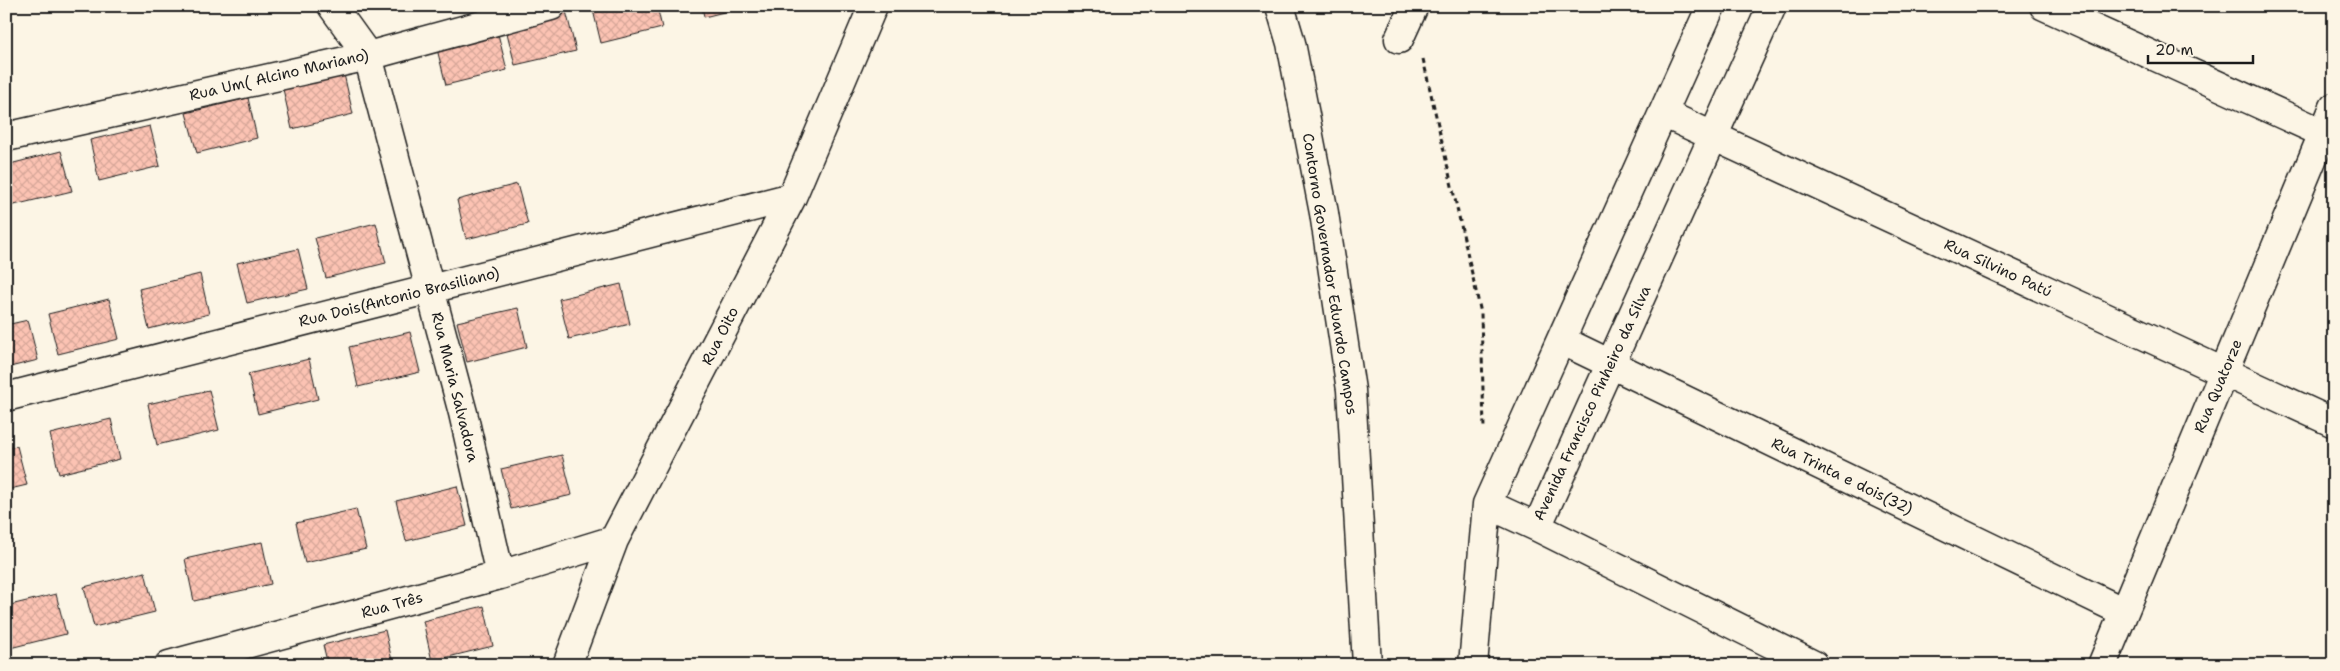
<svg xmlns="http://www.w3.org/2000/svg" width="2340" height="671" font-family="'Shantell Sans',sans-serif">
  <style>
    .building { fill: url(#building-cross-hatch); stroke: #1c1c1c }
    .lines { fill: none; stroke-linecap: round; stroke-linejoin: round }
    .minor-casing { stroke: #1c1c1c; stroke-width: 31 }
    .trunk-casing { stroke: #1c1c1c; stroke-width: 31 }
    .path { stroke: #1c1c1c; stroke-width: 3; stroke-dasharray: 5 4; stroke-linecap: butt }
    .minor { stroke: #fcf5e5; stroke-width: 28 }
    .trunk { stroke: #fcf5e5; stroke-width: 28 }
    .labels { text-anchor: middle; stroke-width: 4; stroke-linejoin: round; paint-order: stroke }
    .street-label { font-size: 15px; fill: #1c1c1c; stroke: #fcf5e5 }
  </style>
  <defs>
    <pattern id="building-cross-hatch" width="8" height="8" patternUnits="userSpaceOnUse" patternTransform="scale(1.25)"><rect width="8" height="8" fill="#fcc3b3"/><path d="M0 0l8 8M0 8l8-8" fill="none" stroke="#d7a799"/></pattern>
  </defs>
  <rect width="100%" height="100%" fill="#fcf5e5"/>
  <filter id="ink" filterUnits="userSpaceOnUse"><feTurbulence type="fractalNoise" baseFrequency=".02" numOctaves="2"/><feDisplacementMap in="SourceGraphic" scale="10" xChannelSelector="R" yChannelSelector="G"/><feConvolveMatrix kernelMatrix="1 2 1 2 8 2 1 2 1" color-interpolation-filters="sRGB"/></filter>
  <g filter="url(#ink)">
    <path class="building" d="M592 6H657L662 28 601 43Z
      M702 6H748L704 17Z
      M566 11 576 51 515 65 505 25Z
      M497 30 507 70 446 85 436 45Z
      M344 74 353 114 292 129 283 89Z
      M248 98 257 138 197 153 186 113Z
      M150 126 160 166 99 181 90 140Z
      M61 151 72 191 10 206 6 190V165Z
      M517 184 528 224 466 239 457 200Z
      M376 223 386 263 326 278 315 238Z
      M298 249 308 289 247 303 237 263Z
      M200 274 209 314 149 329 139 289Z
      M621 284 630 324 569 339 559 299Z
      M109 299 119 339 58 354 48 314Z
      M518 308 527 347 467 362 457 322Z
      M28 320 38 360 6 368V325Z
      M410 332 420 372 358 387 349 347Z
      M309 359 318 399 258 414 248 374Z
      M209 390 219 430 157 445 148 404Z
      M111 419 120 459 59 474 50 434Z
      M17 446 27 485 6 490V448Z
      M562 455 572 495 511 509 501 469Z
      M457 486 467 526 406 541 396 501Z
      M356 509 366 549 305 563 296 523Z
      M262 542 271 584 194 601 185 559Z
      M145 572 155 612 94 627 84 587Z
      M56 594 66 634 6 649V606Z
      M484 606 493 646 432 661 423 621Z
      M385 630 393 665H328L323 645Z
      M280 658 282 665H251Z"/>
    <g class="lines">
      <g class="minor-casing">
        <path id="minor" d="M332 6 368 56 463 413 500 575
          M1711 6 1487 504 1537 527 1772 6
          M2044 6 2334 138
          M1399 39 1414 6
          M1663 113 2334 423
          M6 137 368 56 551 6
          M1561 340 2124 612
          M6 397 792 197
          M1537 527 1814 665
          M169 665 500 575 614 540
          M567 665 614 540 792 197 873 6
          M1473 665 1487 504
          M2102 665 2334 107"/>
      </g>
      <g class="trunk-casing">
        <path id="trunk" d="M1280 6 1291 43 1324 213 1351 390 1367 665"/>
      </g>
      <path class="path" d="M1423 59 1481 313 1484 429"/>
      <use href="#minor" class="minor"/>
      <use href="#trunk" class="trunk"/>
    </g>
  </g>
  <g class="labels">
    <g class="street-label">
      <text transform="translate(279 75) rotate(-13)" y="5">Rua Um( Alcino Mariano)</text>
      <text transform="translate(1998 268) rotate(25)" y="5">Rua Silvino Patú</text>
      <text transform="translate(1330 274) rotate(81)" y="5">Contorno Governador Eduardo Campos</text>
      <text transform="translate(399 297) rotate(-14)" y="5">Rua Dois(Antonio Brasiliano)</text>
      <text transform="translate(720 336) rotate(-63)" y="5">Rua Oito</text>
      <text transform="translate(2218 386) rotate(-67)" y="5">Rua Quatorze</text>
      <text transform="translate(455 387) rotate(76)" y="5">Rua Maria Salvadora</text>
      <text transform="translate(1592 403) rotate(-65)" y="5">Avenida Francisco Pinheiro da Silva</text>
      <text transform="translate(1842 476) rotate(26)" y="5">Rua Trinta e dois(32)</text>
      <text transform="translate(392 605) rotate(-15)" y="5">Rua Três</text>
    </g>
  </g>
  <rect width="2340" height="671" fill="none" stroke="#fcf5e5" stroke-width="25"/>
  <rect x="12" y="12" width="2315" height="646" fill="none" stroke="#1c1c1c" stroke-width="2" filter="url(#ink)"/>
  <path d="M2148 55v8h105v-8" fill="none" stroke="#1c1c1c" stroke-width="2.5"/>
  <text x="2155" y="55" font-size="15" fill="#1c1c1c" stroke="#fcf5e5" stroke-width="4" paint-order="stroke">20 m</text>
</svg>
